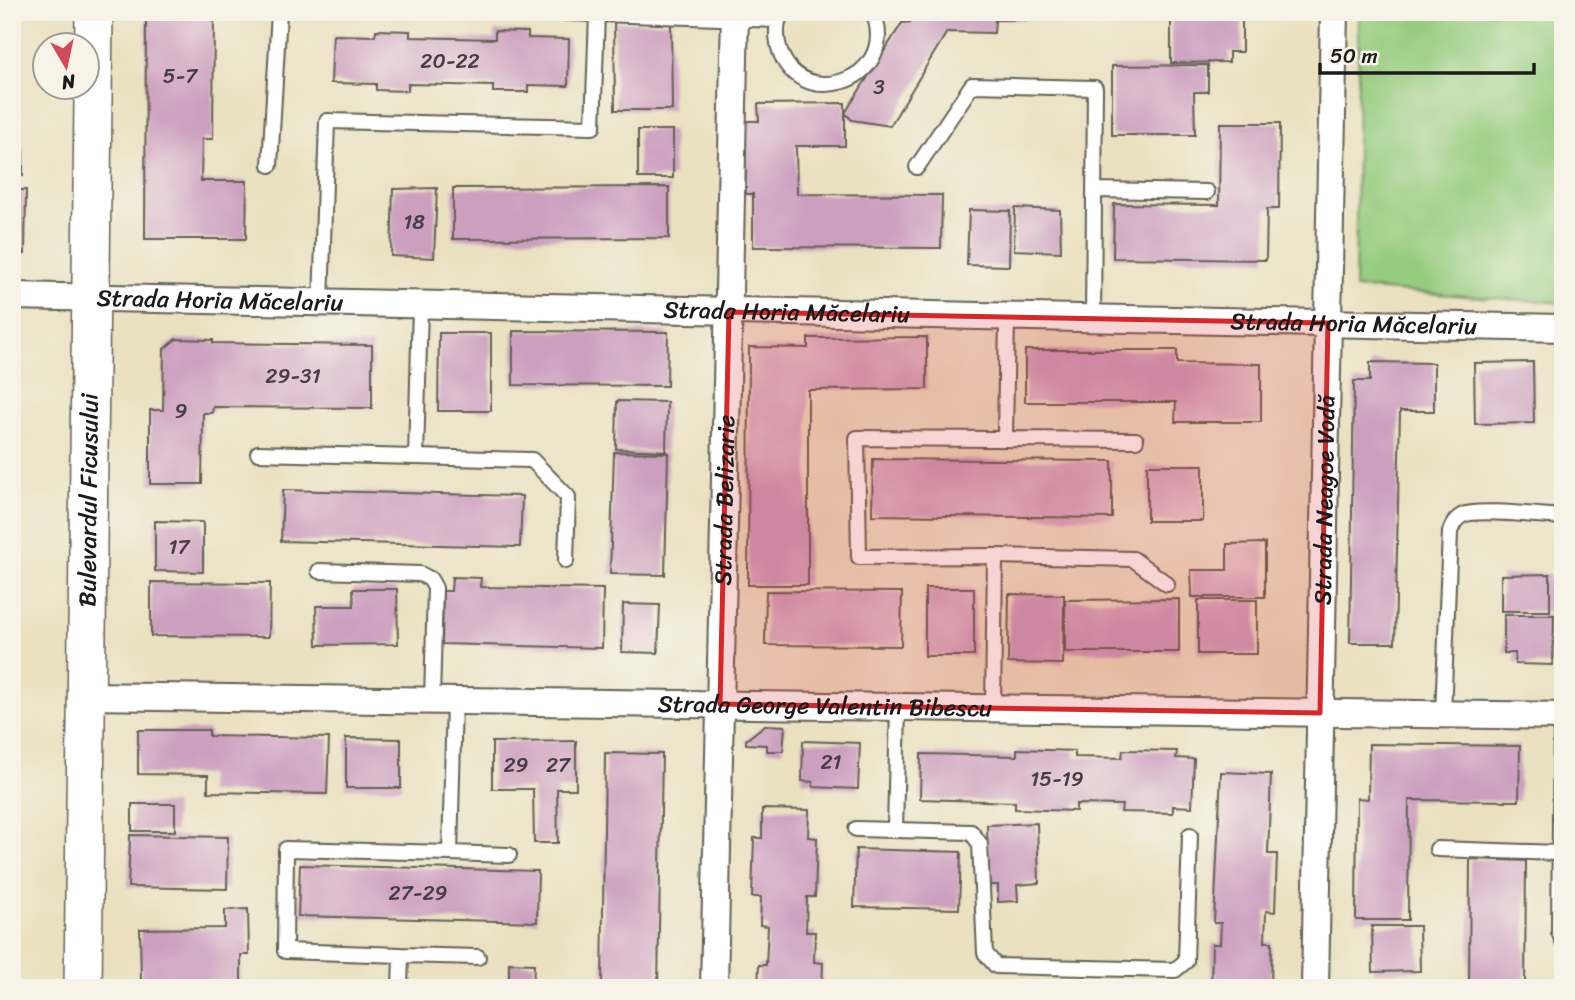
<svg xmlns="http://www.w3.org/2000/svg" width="1575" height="1000" font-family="Sriracha,sans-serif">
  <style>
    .green { fill: #95cc7e; stroke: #58744d; stroke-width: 2 }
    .building { fill: #cc9fbf }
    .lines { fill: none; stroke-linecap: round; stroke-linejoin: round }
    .lane-casing { stroke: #646155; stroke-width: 18 }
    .street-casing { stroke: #646155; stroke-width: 30 }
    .secondary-casing { stroke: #646155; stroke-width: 40 }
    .lane { stroke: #fff; stroke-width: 14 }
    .street { stroke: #fff; stroke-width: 26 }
    .secondary { stroke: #fff; stroke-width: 37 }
    .marked { fill: #d62828; fill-opacity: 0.2; stroke: #d62828; stroke-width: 5; stroke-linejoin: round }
    .labels { text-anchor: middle; stroke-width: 7; stroke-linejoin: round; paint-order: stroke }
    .number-label { font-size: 21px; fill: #483d45 }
    .street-label { font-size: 24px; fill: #1c1c1c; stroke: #f7f3e8 }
  </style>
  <rect width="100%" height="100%" fill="#f7f3e8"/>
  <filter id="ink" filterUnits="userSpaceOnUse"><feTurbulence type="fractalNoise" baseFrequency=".0143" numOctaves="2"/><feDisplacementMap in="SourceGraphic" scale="14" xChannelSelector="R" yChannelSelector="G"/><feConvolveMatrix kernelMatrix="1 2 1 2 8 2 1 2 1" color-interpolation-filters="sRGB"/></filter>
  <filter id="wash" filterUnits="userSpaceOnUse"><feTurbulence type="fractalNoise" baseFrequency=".00686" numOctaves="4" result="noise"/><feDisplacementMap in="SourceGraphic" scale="28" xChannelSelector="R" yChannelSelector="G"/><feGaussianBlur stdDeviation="1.57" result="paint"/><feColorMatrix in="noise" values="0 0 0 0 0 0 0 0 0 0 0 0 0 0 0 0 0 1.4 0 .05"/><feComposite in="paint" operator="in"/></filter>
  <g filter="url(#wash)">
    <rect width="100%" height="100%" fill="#e9e1c0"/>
    <path class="green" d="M1359 12H1563V303L1355 288Z"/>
    <g id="blocks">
      <path class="building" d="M146 12H214L213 139H202L201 181H247L246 239H145Z
        M911 12H1125V18L995 20 994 33 947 32 890 126 852 120 845 113 902 23 911 22Z
        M1171 12H1242V52H1229V62L1171 63Z
        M614 22H671L672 110H615Z
        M376 30 410 31V37L495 39V31L528 32V38L569 39 568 86 528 85V92H493V86L408 84V91L376 90V84L331 83 333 35 375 36Z
        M1208 65V92H1194L1195 135H1112V66Z
        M845 103V146H796L797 194 942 195 941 248 753 247V194H746L745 121H759L758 104Z
        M1220 123H1280L1279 209H1267L1266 260 1113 258 1114 204 1219 205Z
        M638 130H673V178H638Z
        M12 144H23V176H12Z
        M669 187V238L453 239V188Z
        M437 188 434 258 391 256 393 189Z
        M12 190H26L25 254H12Z
        M1015 208 1060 210 1061 252 1014 250Z
        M969 210 1010 211 1009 266 967 265Z
        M513 331 668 332 667 386 513 385Z
        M439 333H491V411H438Z
        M927 337V389L808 390V585H748L749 347 808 348V338Z
        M176 339 213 340V343L372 345V408L213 407 212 413H203L202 484H150V410H163L164 349Z
        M1025 350H1177V363L1261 364V422H1175L1176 402H1025Z
        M1370 362 1434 363V411H1400L1395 643H1350L1354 381H1370Z
        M1533 362 1534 423 1475 424 1474 363Z
        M617 401 667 402 666 451 616 449Z
        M614 452 668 453 665 575 610 574Z
        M873 459 1112 461V518L872 515Z
        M1147 465H1203V521H1147Z
        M283 490 522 496 520 547 281 541Z
        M155 521 203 522V572L155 571Z
        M1265 543V597H1192L1191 570H1227V544Z
        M1550 574V611H1501V575Z
        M452 577 481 578 480 587 603 589 602 648 442 644 443 591H451Z
        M151 582 270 583 269 637 151 636Z
        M925 588H974V656H925Z
        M353 589H397L398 644 317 645 316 606H354Z
        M766 591 902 592 901 646 765 645Z
        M1009 594 1064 595 1063 664 1008 663Z
        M1179 599V652H1065V600Z
        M1198 600H1257V654H1198Z
        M623 604 660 605 658 653 622 652Z
        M1504 615H1554L1553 665 1515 664V653H1504Z
        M765 725 785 726 783 751H767V745L746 744V740Z
        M138 730H209V736L329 738 327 794 208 792V775L138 774Z
        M346 738 401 739V788H346Z
        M576 741V789H557L558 843H534L533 789H492V742Z
        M803 741 860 743 858 789 813 787V782L802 781Z
        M1369 744 1520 746 1519 801 1409 800 1408 920H1356L1357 798 1368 799Z
        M1017 749 1075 751V757L1122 758 1123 750 1177 751 1176 758 1194 759 1192 807 1173 806V813L1121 812 1122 805 1076 804V811L1015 809V802L920 799 921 754 1017 756Z
        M605 753 662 754 658 988H602Z
        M1221 772 1271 774 1268 854H1277L1275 912 1266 911 1265 942H1272L1271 988H1211L1212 944H1220L1221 923H1214Z
        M132 804H175V831H132Z
        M762 809 809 810 808 837 817 838 815 897H807L806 932H815L814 962 823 963 822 988H758L759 965H766L768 926 760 925 761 897H752L754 838H762Z
        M1037 823 1039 883 1017 885 1018 901 998 902V885H989L987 825Z
        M130 835 228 837 227 889 128 887Z
        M856 849 961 852 959 909 854 907Z
        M1470 859 1526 861 1525 988H1469Z
        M300 865 538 871 537 922 298 916Z
        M248 909 249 955H241V982L141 984 140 929 225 928V910Z
        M1372 926H1419L1420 971 1373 972Z
        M509 963 534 964 533 988H509Z"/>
    </g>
  </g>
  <g filter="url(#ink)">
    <use href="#blocks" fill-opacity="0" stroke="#646155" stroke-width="2"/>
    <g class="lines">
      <g class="lane-casing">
        <path id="lane" d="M540 12 778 20
          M782 12C776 22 776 32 778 43 792 115 902 84 873 12
          M270 165 279 12
          M917 167 972 85 1095 88 1093 319
          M1094 190 1207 192
          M321 304 327 121 593 127 597 14
          M420 306 416 457 532 460 568 497 566 561
          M1005 437 1007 317
          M258 453 416 457
          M995 556 1133 559 1167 584
          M319 571 420 574 430 579 435 588 432 700
          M898 707 895 830 971 832 980 844 985 953 996 966 1175 970 1186 961 1190 835
          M993 708 995 556 859 557 857 438 1136 440
          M1443 715 1450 532C1453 524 1455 519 1463 515 1477 508 1543 516 1563 517
          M1561 716 1559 932 1563 942
          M856 829 895 830
          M1437 849 1559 853
          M450 853 509 855
          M401 955 478 957
          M400 988 401 955 285 951 286 849 450 853 454 701"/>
      </g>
      <g class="street-casing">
        <g id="street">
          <path id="s1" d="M12 296 1563 328"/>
          <path id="s2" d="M87 696 1563 716"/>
          <path id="s3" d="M714 988 735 12"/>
          <path id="s4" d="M1315 988 1334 12"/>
        </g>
      </g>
      <g class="secondary-casing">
        <g id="secondary">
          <path id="s5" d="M83 988 94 12"/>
        </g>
      </g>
      <use href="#lane" class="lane"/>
      <use href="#street" class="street"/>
      <use href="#secondary" class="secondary"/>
    </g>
  </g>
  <path class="marked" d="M729 312 1328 323 1320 713 720 704Z"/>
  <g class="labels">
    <g class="number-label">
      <text x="450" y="68">20-22</text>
      <text x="180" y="83">5-7</text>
      <text x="879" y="94">3</text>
      <text x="414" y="229">18</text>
      <text x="293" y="383">29-31</text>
      <text x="181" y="418">9</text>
      <text x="179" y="554">17</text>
      <text x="831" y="769">21</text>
      <text x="516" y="772">29</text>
      <text x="558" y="772">27</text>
      <text x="1057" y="786">15-19</text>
      <text x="418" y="900">27-29</text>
    </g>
    <g class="street-label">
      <text dy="8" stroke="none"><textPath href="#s1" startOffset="208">Strada Horia Măcelariu</textPath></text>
      <text dy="8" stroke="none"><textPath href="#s1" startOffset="775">Strada Horia Măcelariu</textPath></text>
      <text dy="8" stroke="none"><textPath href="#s1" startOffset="1342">Strada Horia Măcelariu</textPath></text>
      <text dy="8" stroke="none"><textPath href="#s5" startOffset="488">Bulevardul Ficusului</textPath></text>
      <text dy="8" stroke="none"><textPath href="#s3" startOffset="488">Strada Belizarie</textPath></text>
      <text dy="8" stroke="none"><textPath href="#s4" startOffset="488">Strada Neagoe Vodă</textPath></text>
      <text dy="8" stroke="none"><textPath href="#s2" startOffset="738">Strada George Valentin Bibescu</textPath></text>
    </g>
  </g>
  <rect width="1575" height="1000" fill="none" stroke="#f7f3e8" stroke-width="42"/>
  <g transform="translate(66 66) rotate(171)"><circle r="33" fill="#f7f3e8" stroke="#9f9d96" stroke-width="2"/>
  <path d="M0-5L12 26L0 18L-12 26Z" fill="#d1495b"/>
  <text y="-10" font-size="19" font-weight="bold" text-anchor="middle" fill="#1c1c1c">N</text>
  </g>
  <path d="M1320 63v10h214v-10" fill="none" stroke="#1c1c1c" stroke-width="3.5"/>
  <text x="1330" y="63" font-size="21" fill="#1c1c1c" stroke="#f7f3e8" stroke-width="5" paint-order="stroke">50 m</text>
</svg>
